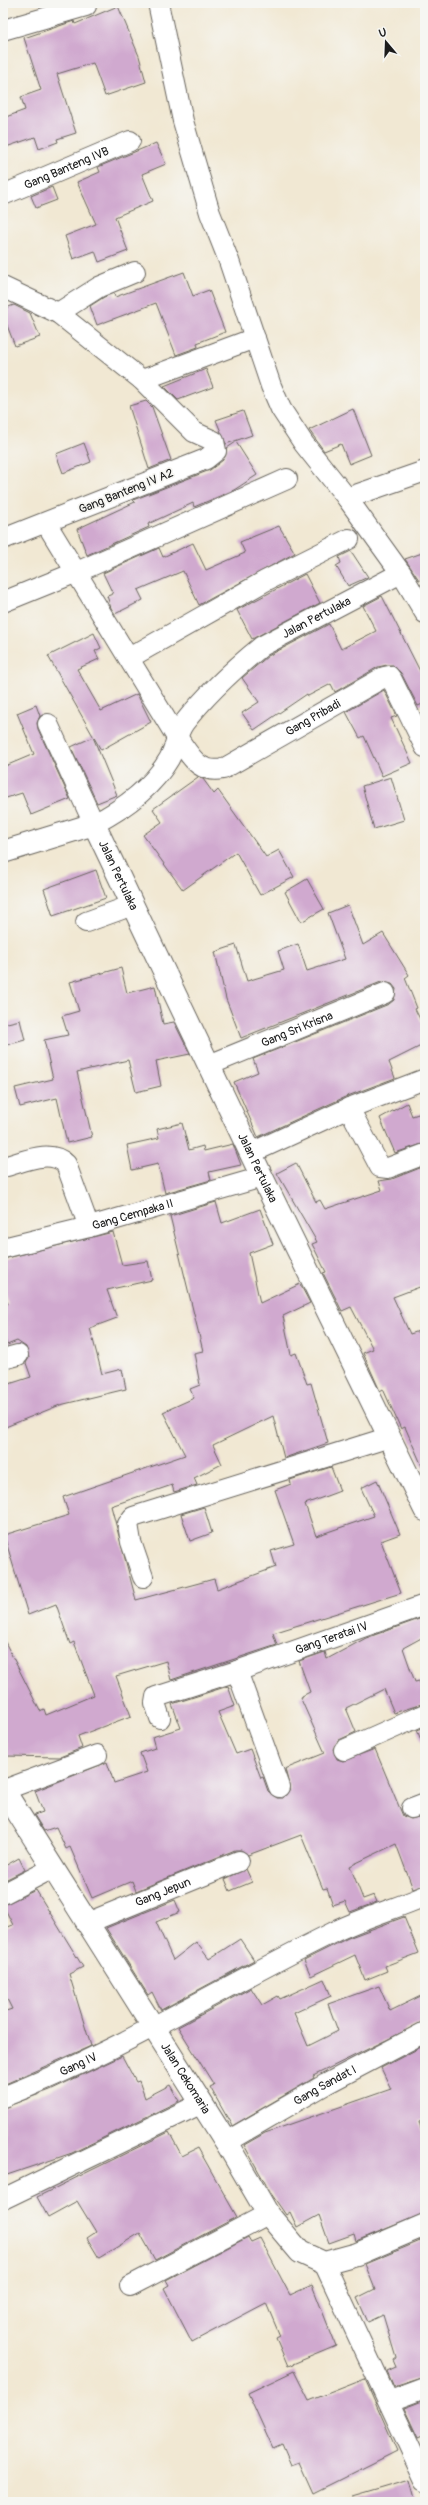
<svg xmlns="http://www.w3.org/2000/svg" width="428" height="2505" font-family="Pangolin,sans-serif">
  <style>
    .building { fill: #d0a9cf }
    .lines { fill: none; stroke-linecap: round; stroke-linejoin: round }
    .minor-casing { stroke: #67635c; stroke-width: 22 }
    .tertiary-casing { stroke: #67635c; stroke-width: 24 }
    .minor { stroke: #fff; stroke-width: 20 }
    .tertiary { stroke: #fff; stroke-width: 22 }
    .labels { text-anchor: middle; stroke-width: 3.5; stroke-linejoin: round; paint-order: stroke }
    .street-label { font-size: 12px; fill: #1c1c1c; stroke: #f6f6f2 }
  </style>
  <rect width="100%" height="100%" fill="#f6f6f2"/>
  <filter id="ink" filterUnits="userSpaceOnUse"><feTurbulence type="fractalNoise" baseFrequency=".025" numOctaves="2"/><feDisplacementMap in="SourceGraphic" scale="8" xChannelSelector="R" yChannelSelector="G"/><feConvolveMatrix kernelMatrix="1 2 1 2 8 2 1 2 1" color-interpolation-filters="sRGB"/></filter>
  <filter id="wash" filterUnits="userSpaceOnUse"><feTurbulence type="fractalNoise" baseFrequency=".012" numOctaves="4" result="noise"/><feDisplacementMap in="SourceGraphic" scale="16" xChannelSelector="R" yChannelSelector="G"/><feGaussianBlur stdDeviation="0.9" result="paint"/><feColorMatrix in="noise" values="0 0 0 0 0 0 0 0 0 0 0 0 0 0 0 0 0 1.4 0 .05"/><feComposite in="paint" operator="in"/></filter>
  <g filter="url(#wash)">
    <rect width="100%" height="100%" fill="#f1e8d3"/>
    <g id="blocks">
      <path class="building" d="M118 6 139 56 146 82 105 96 93 63 57 74 76 133 57 139 58 142 39 149 35 137 3 148V118L25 110 21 97 41 90 24 38 74 21 75 24Z
        M156 143 166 164 142 174 153 201 115 217 128 251 99 262 95 251 73 259 65 236 96 224 77 182 100 172 98 167Z
        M52 187 57 200 36 208 31 196Z
        M184 272 193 296 209 290 225 332 197 343 198 347 176 355 156 303 97 325 90 306 104 297 114 293 115 297Z
        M14 305 30 313 40 337 15 346 3 315V309Z
        M206 369 213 387 178 400 164 386Z
        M146 401 152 407 171 460 149 469 129 406Z
        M353 409 371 455 349 464 341 444 324 451 309 430Z
        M243 411 252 435 226 444 216 420Z
        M236 442 257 475 234 490 194 507 193 503 148 524 149 527 87 555 77 529 135 502 133 500 210 470 223 460 227 448Z
        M84 443 91 462 63 473 56 454Z
        M279 526 295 553 199 605 183 571 138 590 143 600 115 614 111 608 107 596 113 594 103 573 159 548 163 557 193 543 206 570 245 553 240 542Z
        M351 551 368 577 348 586 336 566 341 563 339 557Z
        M425 552V578L419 580 405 559Z
        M305 574 320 603 252 639 237 610Z
        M382 596 425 681V703L418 706 401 673 393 665H387L378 667 335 692 331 684 308 696 307 694 254 730 242 713 259 702 242 678 268 656 329 624 341 649 376 631 363 606Z
        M94 633 101 648 95 651 99 659 77 669 101 711 137 694 151 722 101 750 48 656Z
        M384 690 397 716 391 718 412 763 382 776 364 736 360 738 346 712Z
        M36 705 40 716 37 723 38 729 70 799 31 815 22 793 3 799V767L34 754 17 713Z
        M93 737 117 795 97 803 71 747Z
        M198 777 203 779 214 794 218 790 266 857 279 850 294 877 260 895 236 852 183 890 143 835 162 822 153 809Z
        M391 777 404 820 374 829 362 786Z
        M96 870 106 898 53 916 44 889Z
        M307 879 324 909 301 922 285 892Z
        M348 905 363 945 383 933 409 975 405 978 417 1008 415 1009 425 1029V1044L389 1062 395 1078 345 1097 258 1137 234 1082 258 1072 253 1059 389 1004 394 1000 396 989 392 984 381 982 241 1038 226 999 215 952 236 945 247 981 284 970 278 951 298 944 307 971 345 959 328 913Z
        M121 968 127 993 155 986 163 1024 174 1022 190 1054 156 1061 161 1086 136 1092 128 1060 77 1072 92 1137 67 1143 57 1098 20 1107 15 1088 53 1079 44 1040 68 1035 62 1016 79 1011 70 982Z
        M20 1020 25 1040 3 1046V1024Z
        M407 1103 412 1116 425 1112V1143L395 1153 380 1118Z
        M182 1123 189 1150 203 1146 204 1151 233 1144 241 1165 209 1172 211 1180 165 1193 158 1164 132 1170 127 1145 159 1138 157 1129Z
        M296 1163 316 1202 320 1200 325 1209 382 1190 379 1181 392 1179 425 1166V1285L393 1297 410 1334 425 1329V1473L405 1427 401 1429 383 1389 380 1391 363 1353 373 1349 351 1307 342 1311 323 1273 326 1272 312 1244 317 1242 277 1173Z
        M216 1202 222 1223 260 1209 273 1244 249 1253 260 1303 300 1284 310 1303 283 1316 291 1355 296 1353 307 1384 311 1383 328 1443 284 1458 273 1416 213 1445 222 1464 194 1478 197 1485 174 1492 172 1485 111 1506 136 1600 214 1579 217 1589 276 1567 271 1551 294 1544 275 1490 291 1484 290 1480 331 1467 340 1491 305 1504 316 1536 374 1516 361 1488 377 1480 400 1534 381 1541 401 1593 273 1633 277 1645 171 1680 166 1661 116 1676 131 1716 78 1736 82 1748 60 1757 5 1756 6 1742 3 1743V1638L40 1711 44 1709 46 1715 94 1695 74 1642 70 1644 56 1604 28 1615 4 1535 69 1515 63 1497 185 1455 163 1412 194 1398 190 1389 200 1385 194 1353 203 1351 170 1216Z
        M113 1232 122 1265 148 1261 152 1280 107 1290 117 1318 90 1328 102 1374 122 1369 126 1389 60 1405 3 1428V1386L31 1377 26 1363 29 1358 26 1347 17 1341 7 1345 3 1334V1305L8 1304 3 1289V1259Z
        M204 1507 212 1533 190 1541 181 1514Z
        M422 1618 425 1624V1636L403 1648 415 1682 419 1681 425 1694V1703L394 1713 384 1689 346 1708 356 1732 339 1740 333 1749 337 1759 343 1761 375 1749 403 1816 411 1819 425 1815V1885L413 1889 396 1844 350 1866 363 1899 374 1895 377 1902 350 1912 345 1901 333 1905 327 1888 323 1889 301 1835 248 1855 241 1850H235L136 1891 132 1881 92 1898 70 1847 66 1849 56 1827 44 1831 34 1815 43 1812 35 1791 105 1763 107 1762 114 1783 147 1772 140 1753 155 1748 152 1737 181 1728 172 1704 228 1686 235 1706 218 1712 236 1754 250 1749 261 1778 263 1777 268 1791 277 1798H283L290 1789 285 1769 325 1753 300 1697 310 1692 299 1661 325 1652 327 1659 366 1638Z
        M425 1727V1750L417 1730Z
        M19 1858 25 1870 3 1881V1867Z
        M246 1869 252 1882 230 1891 225 1879Z
        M36 1890 83 1967 69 1974 91 2046 3 2085V2012L12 2009 3 1991V1929L13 1925 3 1905Z
        M175 1900 180 1912 156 1922 173 1960 196 1942 209 1959 240 1939 254 1960 161 2010 152 1992 148 1995 106 1928Z
        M404 1917 419 1953 385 1966 387 1971 365 1980 355 1955 311 1976 304 1960 348 1938Z
        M324 1979 331 1996 294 2013 308 2046 338 2031 328 2004 379 1986 390 2011 425 1994V2021L313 2076 314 2078 232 2126 210 2087 214 2085 178 2027 251 1988 262 2005 278 1996 280 1999Z
        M423 2046 425 2051V2119L419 2121 425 2144V2213L356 2241 354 2234 329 2243 319 2215 297 2227 290 2212 286 2215 270 2192 244 2145 265 2133 391 2089 381 2068Z
        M122 2056 136 2082 139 2081 145 2098 170 2085 179 2101 72 2153 7 2175 3 2162V2108L50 2090Z
        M169 2132 182 2156 198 2148 237 2217 155 2260 140 2233 99 2258 87 2238 96 2232 77 2201 48 2217 37 2197Z
        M248 2237 251 2242 260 2238 290 2295 312 2285 336 2346 288 2366 276 2338 280 2336 266 2303 192 2342 164 2288 169 2285 166 2280Z
        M425 2239V2377L394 2387 387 2371 396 2367 393 2360 396 2358 383 2315 368 2322 357 2298 375 2289 365 2264Z
        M294 2371 309 2401 365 2379 397 2451 313 2493 299 2462 291 2465 282 2444 273 2448 248 2393Z
        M425 2400V2435L418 2438 404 2408Z
        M410 2480 416 2502H353L352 2497Z"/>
    </g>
  </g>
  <g filter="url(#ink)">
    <use href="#blocks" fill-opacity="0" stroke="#67635c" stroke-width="1"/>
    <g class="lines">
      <g class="minor-casing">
        <g id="minor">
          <path d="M158 3 183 121 210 213 229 261 271 386 281 409 304 444 347 498 401 573 425 613"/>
          <path d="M3 30 86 6"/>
          <path id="s1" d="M3 195 130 141"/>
          <path d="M3 287 58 313 142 380 194 432 214 441 216 451 206 459 3 539"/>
          <path d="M58 313 99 287 135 272"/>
          <path d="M142 380 255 338"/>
          <path d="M347 498 425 471"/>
          <path id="s2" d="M46 523 176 736C190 754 197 774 223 769L384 677 389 676 392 680 425 747"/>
          <path d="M3 602 77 572 287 479"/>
          <path d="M129 658 265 581 349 539"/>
          <path id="s3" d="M48 724 94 824C123 809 152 788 169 759 176 747 176 734 184 723 206 695 235 668 262 646L401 573"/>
          <path d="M86 922 133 905"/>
          <path id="s4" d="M209 1065 385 993"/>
          <path d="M349 1108 380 1167 388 1168 425 1154"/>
          <path d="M251 1153 349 1108 425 1079"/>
          <path d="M3 1167C23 1162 50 1148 66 1164L89 1227"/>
          <path id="s5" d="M3 1248 89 1227 262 1177"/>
          <path d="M3 1359 18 1355"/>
          <path d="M143 1577 131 1542 128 1524 133 1517 390 1437"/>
          <path id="s6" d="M237 1671 425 1605"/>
          <path d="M160 1718 155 1703 156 1697 237 1671 279 1787"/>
          <path d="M344 1750 425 1714"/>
          <path d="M4 1790 97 1755"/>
          <path d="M412 1808 425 1803"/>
          <path d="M3 1894 53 1868"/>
          <path id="s7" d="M87 1923 239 1861"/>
          <path id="s8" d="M3 2097C118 2052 222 1987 332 1933 362 1918 395 1909 425 1896"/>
          <path id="s9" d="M226 2142 326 2084 425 2032"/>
          <path d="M3 2199 202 2103"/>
          <path d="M324 2263 425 2480"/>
          <path d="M130 2286 268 2214"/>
          <path d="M390 2401 425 2388"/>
        </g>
      </g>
      <g class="tertiary-casing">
        <g id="tertiary">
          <path id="s10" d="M3 852 94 824 262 1177 425 1510"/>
          <path id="s11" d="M3 1789 226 2142 268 2214 300 2252 324 2263 357 2254 425 2225"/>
        </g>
      </g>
      <use href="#minor" class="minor"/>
      <use href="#tertiary" class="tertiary"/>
    </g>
  </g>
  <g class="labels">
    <g class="street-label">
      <text dy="4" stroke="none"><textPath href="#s1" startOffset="69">Gang Banteng IVB</textPath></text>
      <text transform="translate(126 491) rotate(-22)" y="4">Gang Banteng IV A2</text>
      <text dy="4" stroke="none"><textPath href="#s3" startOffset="421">Jalan Pertulaka</textPath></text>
      <text dy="4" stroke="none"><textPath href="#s2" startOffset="415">Gang Pribadi</textPath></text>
      <text dy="4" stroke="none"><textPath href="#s10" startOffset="152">Jalan Pertulaka</textPath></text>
      <text dy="4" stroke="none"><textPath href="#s4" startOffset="95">Gang Sri Krisna</textPath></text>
      <text dy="4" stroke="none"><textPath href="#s10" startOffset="476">Jalan Pertulaka</textPath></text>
      <text dy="4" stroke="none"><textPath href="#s5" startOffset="134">Gang Cempaka II</textPath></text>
      <text dy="4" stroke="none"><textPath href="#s6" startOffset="100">Gang Teratai IV</textPath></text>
      <text dy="4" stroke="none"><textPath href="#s7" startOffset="82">Gang Jepun</textPath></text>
      <text dy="4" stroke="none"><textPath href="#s8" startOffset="82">Gang IV</textPath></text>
      <text dy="4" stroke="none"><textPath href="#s11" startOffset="342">Jalan Cekomaria</textPath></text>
      <text dy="4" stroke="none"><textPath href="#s9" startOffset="114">Gang Sandat I</textPath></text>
    </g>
  </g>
  <rect width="428" height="2505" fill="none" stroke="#f6f6f2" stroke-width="16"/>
  <g transform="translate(386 42) rotate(341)" stroke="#f6f6f2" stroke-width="3" paint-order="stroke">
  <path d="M0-3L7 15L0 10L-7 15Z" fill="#1c1c1c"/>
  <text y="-6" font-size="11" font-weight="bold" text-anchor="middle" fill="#1c1c1c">U</text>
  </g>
</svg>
